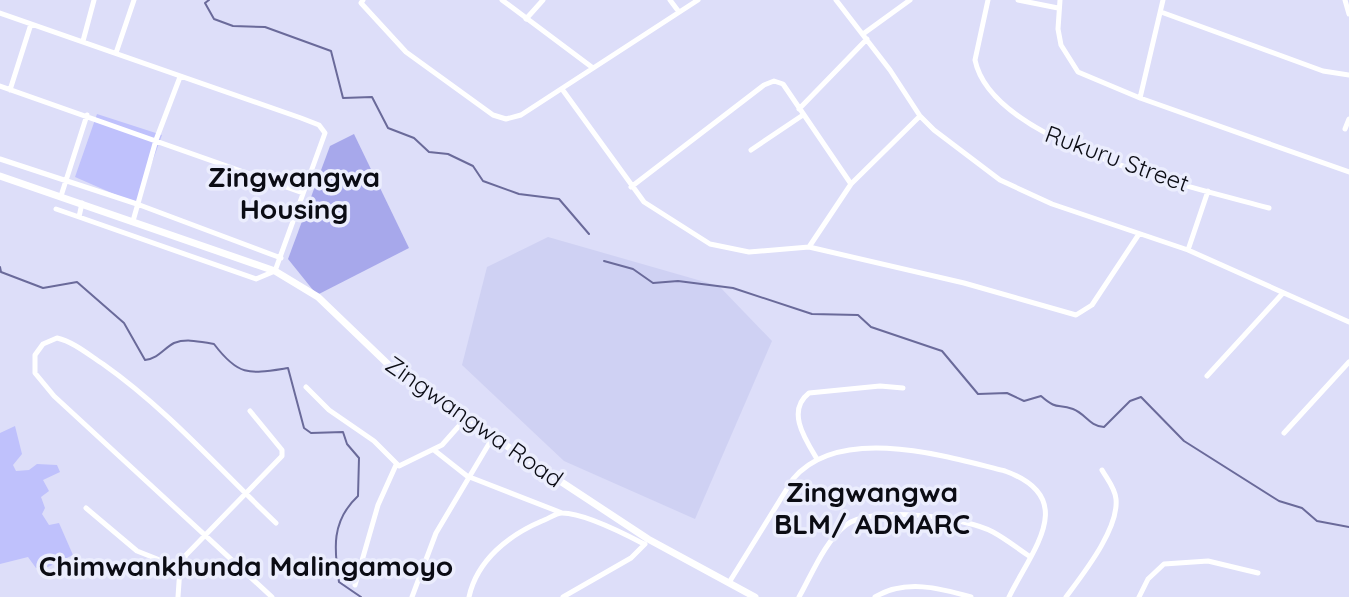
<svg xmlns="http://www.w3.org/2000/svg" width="1349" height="597" font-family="Quicksand,sans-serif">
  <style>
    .built { fill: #cfd1f3 }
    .green { fill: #bfc1fc }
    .forest { fill: #a7a8eb }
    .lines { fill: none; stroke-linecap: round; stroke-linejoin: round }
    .stream { stroke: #6a6a9a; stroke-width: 2 }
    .minor { stroke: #fff; stroke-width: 5 }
    .tertiary { stroke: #fff; stroke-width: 7 }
    .labels { text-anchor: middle; stroke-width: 7; stroke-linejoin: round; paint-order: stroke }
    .street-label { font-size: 24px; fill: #0b0c14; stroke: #ebedfd }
    .quarter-label { font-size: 28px; font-weight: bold; fill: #0b0c14; stroke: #ebedfd }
  </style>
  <rect width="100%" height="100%" fill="#dddef9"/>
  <path class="built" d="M548 237 719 286 772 341 695 519 564 461 462 365 487 267Z"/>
  <path class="green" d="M97 114 162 135 137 204 75 177Z
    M15 426 22 454 13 465 16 471 29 470 37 464 57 465 60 472 43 480 49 491 41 497 45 508 42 514 49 525 59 523 73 555 48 567 36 568 28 557 0 564V433Z"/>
  <path class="forest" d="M354 134 409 248 317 295 288 259 330 146Z"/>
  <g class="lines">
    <path class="stream" d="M209 0 205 3 214 19 233 26 265 27 331 51 343 98 372 97 388 128 414 138 429 152 448 154 473 166 483 181 519 194 559 199 589 234
      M604 261 633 269 653 283 678 281 733 288 812 314 858 315 871 327 942 351 978 394 1007 393 1024 401 1041 396C1058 411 1057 403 1073 409 1086 414 1089 426 1104 427L1130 401 1141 397 1184 441 1279 501 1302 508 1317 521 1349 527
      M0 267 1 272 43 288 77 282 124 323 145 360C159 358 163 349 174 343 187 338 201 342 214 344 239 377 249 374 288 368L304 428 311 433 343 432 347 444 359 458 358 496C331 521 334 549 339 582L361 597"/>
    <path class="minor" d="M363 0 361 3 406 52 493 115 506 119 521 115 698 0
      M502 0 593 68
      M670 0 679 12
      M836 0 890 70 920 116 934 130 1000 180 1052 204 1188 250 1349 322
      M988 0 975 60C992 144 1196 188 1269 208
      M1018 0 1058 8
      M1060 0 1058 29 1061 45 1078 72 1140 98 1349 172
      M1345 0 1349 14
      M1161 12 1323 71 1349 75
      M0 13 301 118 319 125 325 133 275 271 256 279 79 217
      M526 19 543 0
      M863 34 910 0
      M83 41 94 0
      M116 53 134 0
      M0 86 303 193
      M562 89 644 202 710 244 749 252 809 247 964 283 1076 315 1092 305 1139 234
      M10 90 31 24
      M1140 98 1163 0
      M799 109 867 39
      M1345 129 1349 119
      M751 150 803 115
      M0 159 137 204 281 258
      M631 187 764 85 774 81 783 84 851 184
      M61 196 87 115
      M56 209 79 217 82 203
      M133 221 156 140 180 77
      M809 247 851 184 920 116
      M1188 250 1208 191
      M1207 376 1283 293
      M306 387 329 410 374 441 399 466 442 445 466 418
      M1284 433 1349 362
      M434 450 467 476 562 513
      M817 459C805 439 786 411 809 393L880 386 903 388
      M86 508 137 551 180 568
      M730 581 793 479C839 424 946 456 1005 471 1080 498 1032 550 1009 597
      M355 585 378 505 396 465
      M178 597 180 568 186 555 282 456V450L250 411
      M272 597 54 396 35 373V355L43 344 57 338C74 342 89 355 103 364 168 410 219 469 276 523
      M412 597 436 533 493 437
      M469 597C477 560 509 535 542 521 548 519 556 513 562 513 584 513 625 534 644 544
      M563 597 631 558 645 544
      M799 597C812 574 825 541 846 525 873 505 965 517 993 532 1006 539 1017 548 1029 556
      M875 597C905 579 940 588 971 597
      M1066 597C1083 574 1119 529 1116 499 1115 488 1107 479 1102 470
      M1139 597 1148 579 1164 564 1208 561 1258 573"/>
    <path class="tertiary" d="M0 176 275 271 318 297 393 369 425 392 648 539 755 597"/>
  </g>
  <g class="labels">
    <g class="street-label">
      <text transform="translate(1117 159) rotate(20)" y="8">Rukuru Street</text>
      <text transform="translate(474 422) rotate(35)" y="8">Zingwangwa Road</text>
    </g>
    <g class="quarter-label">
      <text x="294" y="187">Zingwangwa<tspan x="294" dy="32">Housing</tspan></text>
      <text x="872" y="502">Zingwangwa<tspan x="872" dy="32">BLM/ ADMARC</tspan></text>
      <text x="246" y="576">Chimwankhunda Malingamoyo</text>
    </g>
  </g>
</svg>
